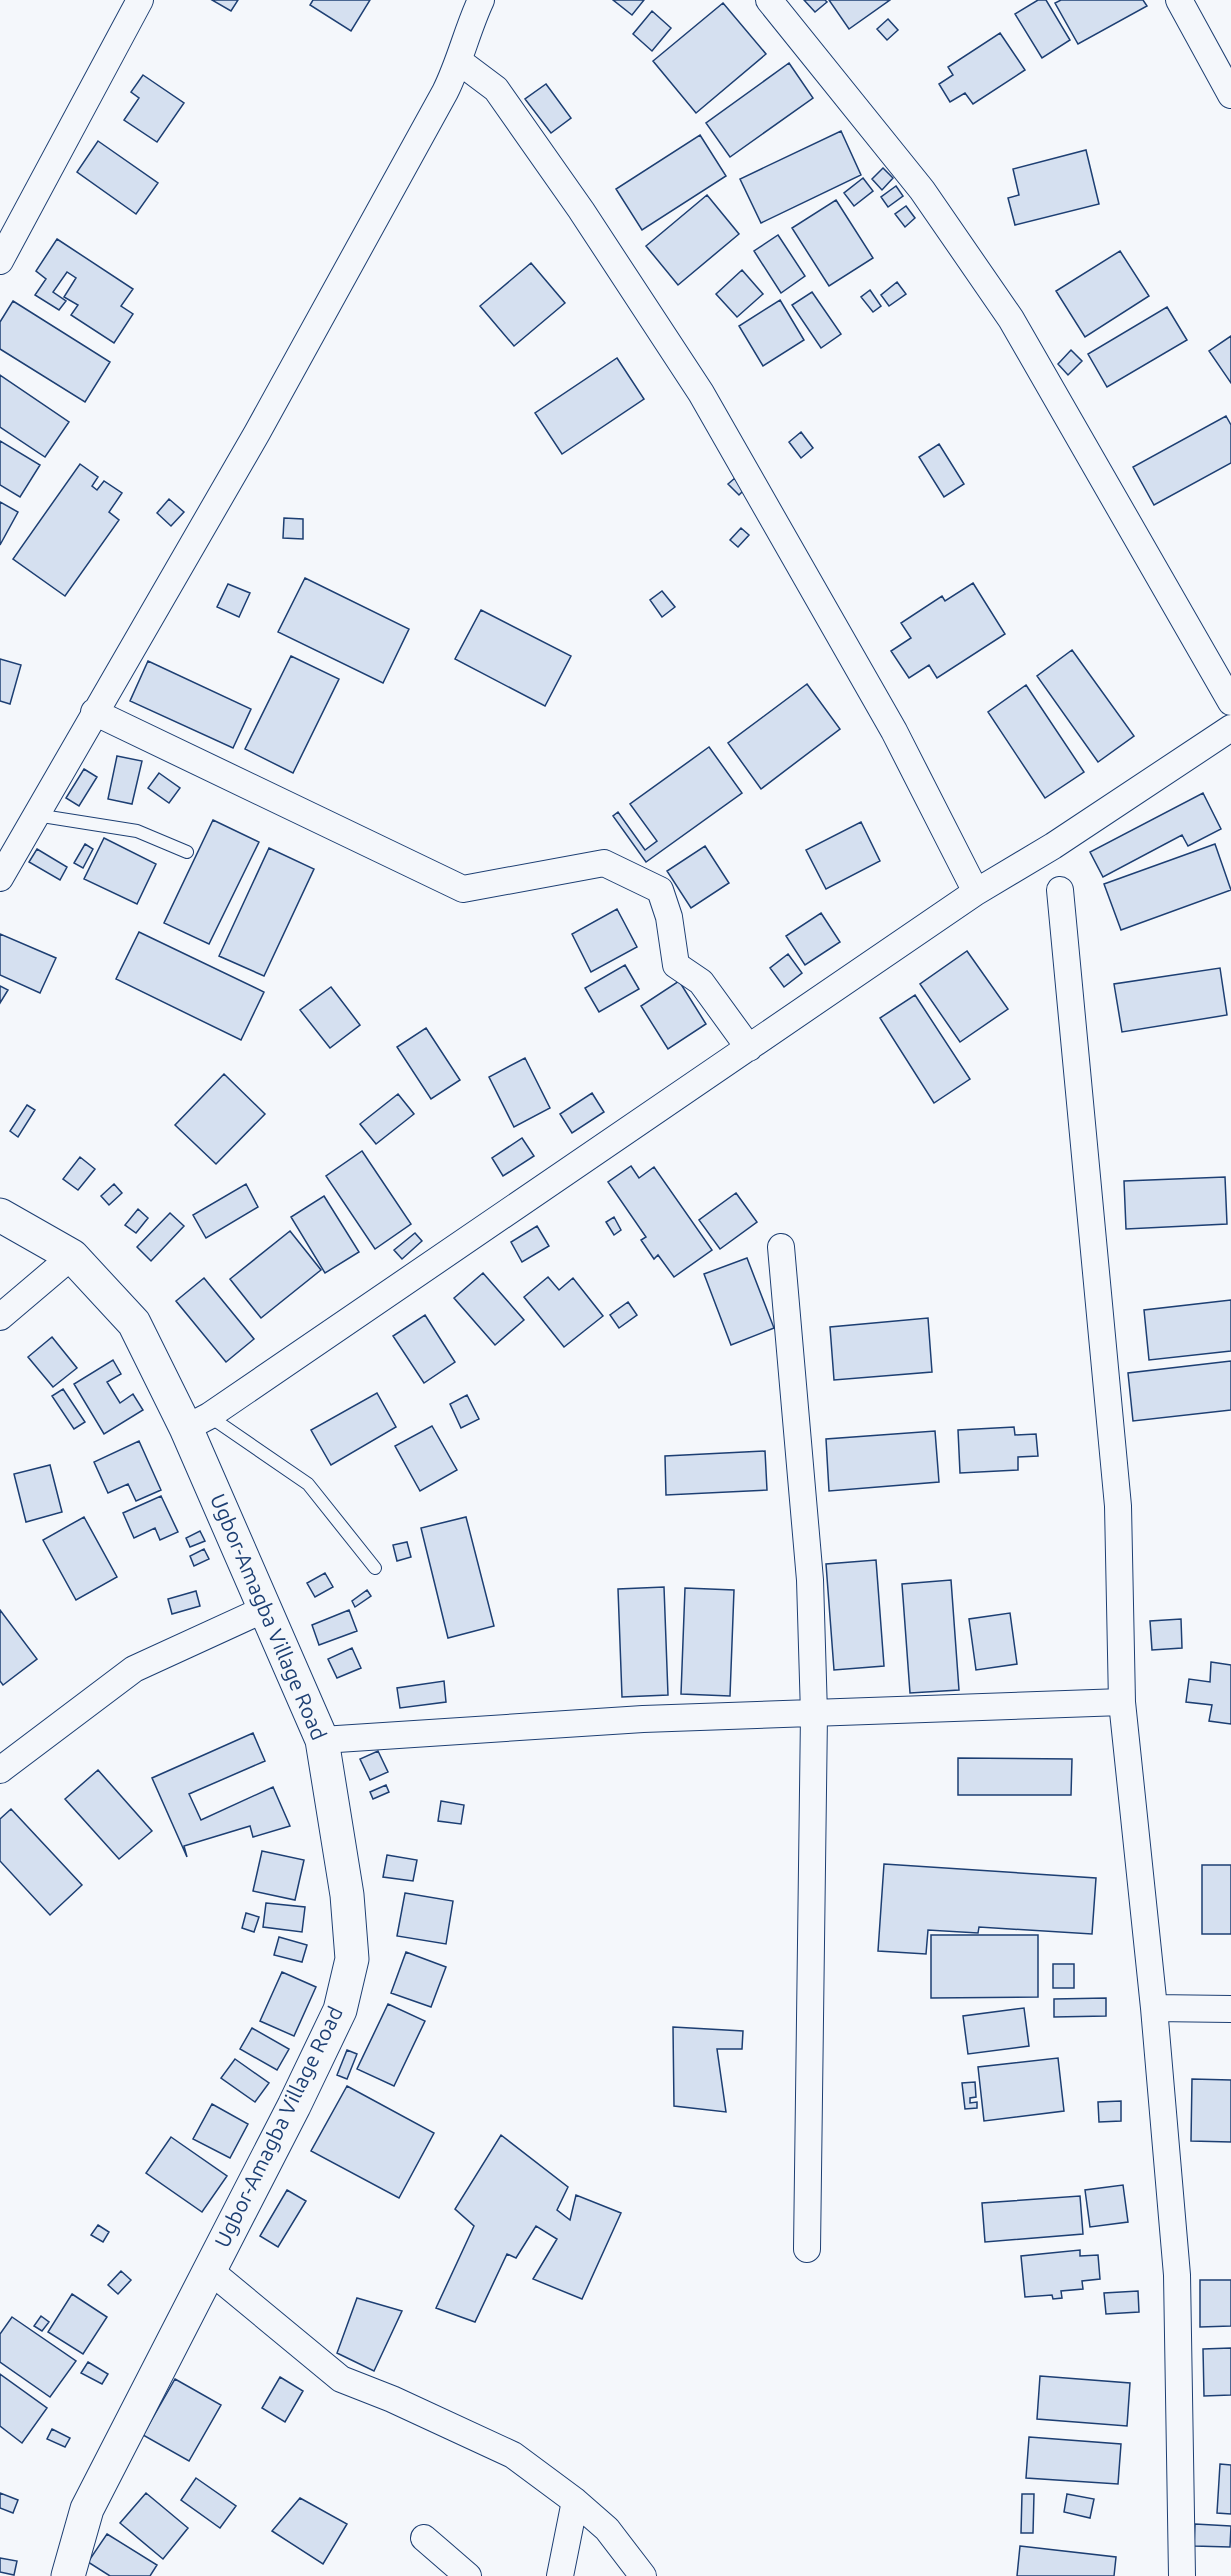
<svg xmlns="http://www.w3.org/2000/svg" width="1231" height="2576" font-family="Ubuntu,sans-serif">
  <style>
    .building { fill: #d5e0f0; stroke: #1d3f73; stroke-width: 1.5 }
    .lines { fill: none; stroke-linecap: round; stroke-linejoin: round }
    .lane-casing { stroke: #1d3f73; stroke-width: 14 }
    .street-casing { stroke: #1d3f73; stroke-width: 28 }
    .secondary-casing { stroke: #1d3f73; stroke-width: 35 }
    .lane { stroke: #f4f7fb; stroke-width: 12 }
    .street { stroke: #f4f7fb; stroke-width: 26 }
    .secondary { stroke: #f4f7fb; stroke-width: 33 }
    .labels { text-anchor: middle; stroke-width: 4.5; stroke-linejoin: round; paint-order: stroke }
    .street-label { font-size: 21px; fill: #1d3f73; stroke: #f4f7fb }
  </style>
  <rect width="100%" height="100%" fill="#f4f7fb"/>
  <path class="building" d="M212 0H238L231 11Z
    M313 0H370L351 31 310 5Z
    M613 0H644L632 15Z
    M804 0H825L827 2 815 12Z
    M829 0H890L849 29Z
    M1038 0H1046L1070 40 1042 58 1015 14Z
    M1061 0H1143L1147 6 1078 44 1055 3Z
    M723 3 766 54 696 113 653 61Z
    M652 11 671 28 652 51 633 34Z
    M888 19 898 30 887 40 877 29Z
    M1000 33 1025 70 973 104 965 93 950 102 939 84 953 75 948 67Z
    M789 63 813 98 730 157 706 123Z
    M143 75 184 103 157 142 124 120 139 98 131 92Z
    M546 84 571 118 551 133 525 99Z
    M841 131 861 175 761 223 740 179Z
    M700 135 726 176 642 230 616 189Z
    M98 141 158 183 136 214 77 172Z
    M1086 150 1099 204 1015 225 1008 198 1019 195 1013 169Z
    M883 168 893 178 882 190 872 179Z
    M863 178 873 191 854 206 844 193Z
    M896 186 903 196 888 207 881 197Z
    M707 195 739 234 678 285 646 246Z
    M836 200 873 258 829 286 792 228Z
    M906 206 915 218 905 227 895 214Z
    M778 235 805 276 781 293 754 251Z
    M57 239 133 289 121 306 133 314 114 343 71 315 78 305 64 297 76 278 67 272 53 292 66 301 59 310 35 295 46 279 36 271Z
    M1120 251 1149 296 1085 337 1056 291Z
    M531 263 565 303 514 346 480 306Z
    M742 270 763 294 737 317 716 294Z
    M897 282 906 294 889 306 881 295Z
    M870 290 881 306 873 312 861 297Z
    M812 292 841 334 821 348 792 305Z
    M780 300 804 340 763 366 739 326Z
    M13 301 110 362 85 402 0 349V322Z
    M1167 307 1187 340 1107 387 1088 354Z
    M1231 336V383L1209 351Z
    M1071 350 1082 361 1068 375 1058 364Z
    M617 358 644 399 562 454 535 413Z
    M0 375 69 422 45 457 0 427Z
    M1226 416 1231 425V463L1154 505 1133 467Z
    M801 432 813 448 801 458 789 442Z
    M0 441 40 465 20 497 0 485Z
    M939 444 964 484 944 497 919 457Z
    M80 464 98 477 92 486 97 490 104 481 122 493 109 512 119 520 65 596 13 559Z
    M735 478 745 489 739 495 728 484Z
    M169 499 184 512 171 526 157 513Z
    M0 502 18 512 0 545Z
    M284 518 303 519V539L283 538Z
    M741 528 749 535 738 547 730 540Z
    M305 578 409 629 383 683 278 632Z
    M973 583 1005 634 937 678 929 665 909 678 891 651 911 638 901 623 942 596 945 601Z
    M228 584 250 593 239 617 217 607Z
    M662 591 675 607 662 617 650 600Z
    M481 610 571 656 545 706 455 659Z
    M1072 650 1134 736 1098 762 1037 676Z
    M291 656 339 679 293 773 245 749Z
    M0 659 21 665 10 704 0 701Z
    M148 661 251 709 233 748 130 701Z
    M807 684 840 729 761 789 728 743Z
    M1026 685 1084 772 1045 798 988 712Z
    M709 747 742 793 646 862 613 816 618 812 645 850 657 841 630 804Z
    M117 756 142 761 132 804 108 799Z
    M84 769 97 777 79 806 66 798Z
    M159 773 180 788 169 803 148 788Z
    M1203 793 1221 829 1188 846 1182 835 1103 877 1090 852Z
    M213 820 259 842 209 944 164 923Z
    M861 822 880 861 826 889 806 850Z
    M104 838 156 864 137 904 84 879Z
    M85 844 93 849 83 868 74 863Z
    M1215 844 1231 890 1121 930 1104 884Z
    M705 846 729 883 691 908 667 871Z
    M269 848 314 869 264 976 219 956Z
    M37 849 67 867 60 880 29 862Z
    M617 909 637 947 591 972 572 934Z
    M821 913 840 942 805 965 786 936Z
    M139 932 264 992 241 1040 116 979Z
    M0 934 56 958 40 993 0 975Z
    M967 951 1008 1009 960 1042 920 984Z
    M788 954 802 973 784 987 770 968Z
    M625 965 639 989 599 1012 585 988Z
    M1220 968 1227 1015 1122 1032 1114 984Z
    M679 981 706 1024 668 1049 641 1006Z
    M0 986 8 990 0 1003Z
    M331 987 360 1025 330 1048 300 1010Z
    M915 995 970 1079 934 1103 880 1018Z
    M426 1028 460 1080 431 1099 397 1047Z
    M525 1058 550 1108 514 1127 489 1077Z
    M224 1074 265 1114 216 1164 175 1125Z
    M592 1093 604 1112 572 1133 560 1114Z
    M398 1094 414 1114 376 1144 360 1124Z
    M27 1105 35 1110 18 1137 10 1131Z
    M522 1138 534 1156 503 1176 492 1158Z
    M362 1151 411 1224 375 1249 326 1176Z
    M80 1157 95 1169 78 1190 63 1179Z
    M631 1166 639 1178 654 1167 712 1250 674 1277 658 1255 654 1259 641 1240 646 1237 608 1182Z
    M1225 1177 1227 1224 1126 1229 1124 1181Z
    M114 1184 122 1193 109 1205 101 1196Z
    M246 1184 258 1207 206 1238 193 1215Z
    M736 1193 757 1222 720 1249 699 1220Z
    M324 1196 359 1252 325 1273 291 1217Z
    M138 1209 148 1218 136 1233 125 1225Z
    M170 1213 184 1226 151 1261 137 1247Z
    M614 1217 621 1230 614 1235 606 1222Z
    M537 1226 549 1246 522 1262 511 1242Z
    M290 1231 321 1270 261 1318 230 1279Z
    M415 1233 422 1241 402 1259 394 1250Z
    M747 1258 774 1328 731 1345 704 1274Z
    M483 1273 524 1320 495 1345 454 1298Z
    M548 1277 559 1290 573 1278 603 1316 564 1347 524 1297Z
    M204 1278 254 1339 226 1362 176 1301Z
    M1231 1300V1351L1149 1360 1144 1310Z
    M628 1302 637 1315 619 1328 610 1315Z
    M425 1315 455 1362 424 1383 393 1336Z
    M928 1318 932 1372 834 1380 830 1327Z
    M52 1337 77 1368 53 1387 28 1357Z
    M113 1360 121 1374 107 1382 120 1403 133 1394 143 1410 104 1434 74 1384Z
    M1231 1361V1410L1133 1421 1128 1373Z
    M63 1389 85 1422 74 1429 52 1396Z
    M377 1393 396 1427 331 1465 311 1430Z
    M467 1395 479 1419 461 1428 450 1404Z
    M432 1426 457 1470 420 1491 395 1446Z
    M1014 1427 1015 1435 1036 1434 1038 1456 1018 1457V1470L960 1473 958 1430Z
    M935 1431 939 1482 829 1491 826 1439Z
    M139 1441 161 1490 136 1501 128 1484 108 1493 94 1462Z
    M765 1451 767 1490 666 1495 665 1456Z
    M50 1465 62 1512 26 1522 14 1474Z
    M161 1496 178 1532 160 1540 155 1528 134 1538 123 1513Z
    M84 1517 117 1577 76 1600 43 1540Z
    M466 1517 494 1626 448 1638 421 1528Z
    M200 1531 205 1541 190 1547 186 1538Z
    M407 1542 411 1557 397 1561 393 1545Z
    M204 1549 209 1559 194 1566 190 1556Z
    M876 1560 884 1666 834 1670 826 1564Z
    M325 1573 333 1587 315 1597 307 1583Z
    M951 1580 959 1690 910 1693 902 1584Z
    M664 1587 668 1695 622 1697 618 1589Z
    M685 1588 734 1590 730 1696 681 1694Z
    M367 1590 371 1596 355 1607 352 1601Z
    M196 1591 200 1606 172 1614 168 1599Z
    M0 1610 37 1659 3 1685 0 1681Z
    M349 1610 357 1631 319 1645 312 1625Z
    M1010 1613 1017 1664 976 1670 969 1619Z
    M1181 1619 1182 1648 1152 1650 1150 1621Z
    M352 1648 361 1668 337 1678 328 1659Z
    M1211 1662 1231 1665V1724L1209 1721 1212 1705 1186 1702 1189 1679 1210 1682Z
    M444 1681 446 1702 400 1708 397 1688Z
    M253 1733 265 1761 189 1794 201 1820 273 1787 290 1826 253 1837 250 1826 184 1846 187 1857 152 1778Z
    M378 1751 388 1772 370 1780 360 1759Z
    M958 1758 1072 1759 1071 1795H958Z
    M98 1770 152 1831 119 1859 65 1799Z
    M386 1785 389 1792 373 1799 370 1792Z
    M441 1801 464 1805 461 1824 438 1821Z
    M11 1809 82 1885 50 1915 0 1861V1819Z
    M262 1851 304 1860 295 1900 253 1891Z
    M387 1855 417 1860 413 1881 383 1877Z
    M884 1864 1096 1878 1092 1934 979 1927 978 1933 928 1930 926 1954 878 1951Z
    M1202 1865H1231V1934H1202Z
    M405 1893 453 1901 446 1944 397 1936Z
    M266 1903 305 1907 302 1932 263 1927Z
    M246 1913 259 1917 254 1932 242 1928Z
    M931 1935H1038V1997L931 1998Z
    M279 1937 307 1945 302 1962 274 1955Z
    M406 1952 446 1967 431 2007 391 1993Z
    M1053 1964H1074V1988H1053Z
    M282 1972 316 1987 294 2036 260 2021Z
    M1106 1998V2016L1054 2017V1999Z
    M388 2004 425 2021 394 2086 357 2069Z
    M1024 2008 1029 2046 968 2054 963 2016Z
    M673 2027 743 2031 742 2049H717L726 2112 674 2106Z
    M252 2028 289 2049 277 2070 240 2049Z
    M347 2050 357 2054 347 2079 337 2075Z
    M1058 2058 1064 2111 984 2121 978 2067Z
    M235 2059 269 2083 255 2102 221 2078Z
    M1192 2079 1231 2080V2142L1191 2141Z
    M975 2082 976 2097 970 2098V2103L977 2102V2108L965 2109 962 2083Z
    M347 2086 434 2133 399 2198 311 2151Z
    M1121 2101V2121L1099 2122 1098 2102Z
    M212 2104 248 2124 230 2158 193 2139Z
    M501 2135 568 2187 557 2210 570 2220 576 2195 621 2213 582 2299 533 2279 557 2239 536 2226 516 2258 507 2254 475 2322 436 2308 474 2226 455 2209Z
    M171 2137 227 2176 202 2212 146 2173Z
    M1123 2185 1128 2222 1090 2227 1085 2190Z
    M287 2190 306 2201 278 2247 260 2236Z
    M1080 2196 1083 2234 985 2242 982 2203Z
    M98 2225 109 2232 103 2242 91 2235Z
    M1080 2250V2256L1098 2255 1100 2279 1082 2281 1083 2289 1061 2291 1062 2298 1053 2299 1052 2295 1025 2297 1021 2256Z
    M121 2271 131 2280 118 2294 108 2285Z
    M1200 2280H1231V2326L1200 2327Z
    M1138 2291 1139 2312 1106 2314 1104 2293Z
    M72 2294 107 2317 83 2354 48 2332Z
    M357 2298 402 2311 374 2371 337 2353Z
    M41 2316 49 2322 42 2331 34 2326Z
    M12 2317 76 2361 50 2397 0 2362V2334Z
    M1231 2348V2395L1204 2396 1203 2349Z
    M88 2362 108 2374 102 2384 81 2373Z
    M0 2374 47 2408 22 2443 0 2426Z
    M1040 2376 1130 2383 1127 2426 1037 2419Z
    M280 2377 303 2391 285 2422 262 2408Z
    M175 2379 221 2405 189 2461 143 2435Z
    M52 2429 70 2438 65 2447 47 2439Z
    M1029 2437 1121 2444 1118 2484 1026 2478Z
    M1220 2464 1231 2465V2514L1217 2513Z
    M196 2478 236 2506 220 2528 181 2500Z
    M0 2493 18 2500 13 2513 0 2508Z
    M146 2493 188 2528 163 2559 120 2523Z
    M1022 2494H1034L1033 2533H1021Z
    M1067 2494 1094 2499 1090 2518 1064 2512Z
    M300 2498 347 2524 323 2564 272 2531Z
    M1195 2524 1231 2526 1230 2547 1194 2546Z
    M107 2534 157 2565 150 2576H110L88 2562Z
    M1020 2546 1116 2557 1114 2576H1017Z
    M0 2558 17 2561 14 2575 0 2572Z"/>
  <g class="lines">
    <g class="lane-casing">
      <path id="lane" d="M36 815 137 831 187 852
        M209 1416 308 1484 375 1568"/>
    </g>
    <g class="street-casing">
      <path id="street" d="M769 0 922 190 1011 319 1231 702
        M1179 0 1231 95
        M460 62 496 89 581 210 701 393 894 731 976 892
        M0 261 140 0
        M94 712 463 889 604 863 660 890 669 917 676 965 701 982 749 1048
        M0 878 257 433 445 92C460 62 467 30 481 0
        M1060 890 1118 1506 1122 1702 1154 2008 1177 2275 1182 2576
        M781 1247 810 1580 814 1714 807 2249
        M0 1317 72 1256
        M186 1428 209 1416 976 892 1053 846 1231 728
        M322 1740 643 1719 1122 1702
        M0 1770 134 1669 267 1608
        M1154 2008 1231 2009
        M208 2269 341 2379 392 2399 513 2455 575 2501 607 2529 643 2576
        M424 2538 468 2576
        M560 2576 575 2501"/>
    </g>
    <g class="secondary-casing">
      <path id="secondary" d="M0 1215 72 1256 134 1323 186 1428 322 1740 347 1895 352 1959 340 2010 294 2106 87 2509 68 2576"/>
    </g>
    <use href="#lane" class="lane"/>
    <use href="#street" class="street"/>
    <use href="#secondary" class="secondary"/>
  </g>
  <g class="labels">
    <g class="street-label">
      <text transform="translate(268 1617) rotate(67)" y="7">Ugbor-Amagba Village Road</text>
      <text transform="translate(279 2127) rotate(-64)" y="7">Ugbor-Amagba Village Road</text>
    </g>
  </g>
</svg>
